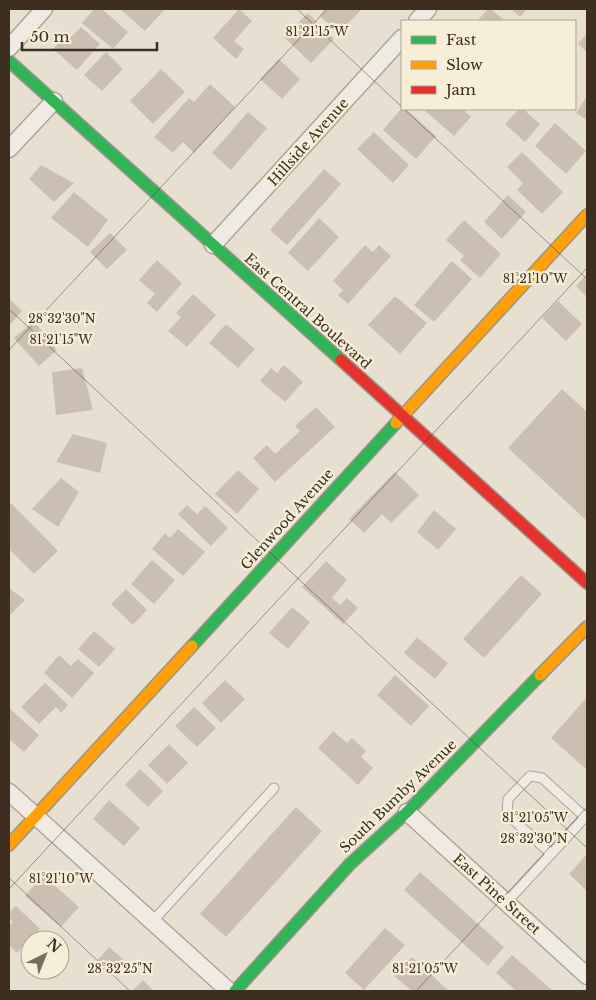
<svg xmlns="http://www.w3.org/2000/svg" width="596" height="1000" font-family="'Libre Baskerville',serif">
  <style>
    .building { fill: #cbbfb2 }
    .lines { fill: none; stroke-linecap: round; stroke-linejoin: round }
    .lane-casing { stroke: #ada599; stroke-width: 11 }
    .street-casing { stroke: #ada599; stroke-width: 19 }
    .fast-casing { stroke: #9c958a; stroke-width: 14 }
    .slow-casing { stroke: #9c958a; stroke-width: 14 }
    .jam-casing { stroke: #9c958a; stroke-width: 14 }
    .lane { stroke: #efebe3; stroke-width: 9 }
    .street { stroke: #efebe3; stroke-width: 16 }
    .fast { stroke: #30b455; stroke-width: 11 }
    .slow { stroke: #ff9f0a; stroke-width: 11 }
    .jam { stroke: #e5322d; stroke-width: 11 }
    .ticks { fill: none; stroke: #3d2e20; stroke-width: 1; stroke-opacity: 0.45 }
    .labels { text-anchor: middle; stroke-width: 4.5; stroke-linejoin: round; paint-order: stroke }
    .street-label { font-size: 14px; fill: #3d2e20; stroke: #f7eed8 }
    .ticks-label { font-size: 12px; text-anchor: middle; fill: #3d2e20; stroke: #f7eed8; stroke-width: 4.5; stroke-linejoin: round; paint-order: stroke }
  </style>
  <rect width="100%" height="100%" fill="#e7e0d1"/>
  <path class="building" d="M94 9H102L128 32 113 49 82 23Z
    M120 9H165L145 31Z
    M239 9 252 21 234 41 244 49 236 59 213 38Z
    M326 9H362L339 33 320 16Z
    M488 9H491L505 21H477Z
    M511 9H527L520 17Z
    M308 13 334 39 311 63 284 37Z
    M81 27 100 44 77 70 53 49 63 38 67 41Z
    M587 34V53L578 43Z
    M106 52 123 69 102 91 84 75Z
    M279 59 300 79 282 99 260 79Z
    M161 69 185 92 153 124 130 101Z
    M210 84 235 107 194 153 183 142 173 153 154 137 189 98 194 102Z
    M587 96V120L576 113Z
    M401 109H406L436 136 416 159 383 130Z
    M423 109H463L471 117 454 136Z
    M519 109H523L540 124 525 142 505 124Z
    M248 112 267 128 231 170 212 153Z
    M555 123 586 151 566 174 535 146Z
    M374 132 409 165 393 183 357 149Z
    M522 152 563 192 542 214 517 190 523 183 507 167Z
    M41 165 74 183 54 202 29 179Z
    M324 169 341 184 287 245 270 230Z
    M74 192 108 220 88 247 51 218Z
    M508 195 526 212 502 239 484 222Z
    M319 218 339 237 308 271 288 253Z
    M464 220 501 254 480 278 460 260 464 256 446 240Z
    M110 233 127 250 107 269 90 252Z
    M365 245 373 252 379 245 391 256 348 304 338 295 343 290 333 281Z
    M157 260 182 283 157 312 147 303 155 294 139 280Z
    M452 261 472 279 434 322 414 305Z
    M587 274V297L576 286Z
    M193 294 216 315 187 347 168 331 181 317 176 313Z
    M395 296 427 323 400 354 368 325Z
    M9 298 22 311 9 326Z
    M558 301 582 324 566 341 542 318Z
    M34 321 57 350 39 366 14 338Z
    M226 324 255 349 238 368 209 343Z
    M284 365 303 382 285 402 260 381 271 368 277 373Z
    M82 368 93 410 56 415 52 372Z
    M562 389 587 412V521L508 448Z
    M316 407 335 427 275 482 253 458 267 445 275 454 300 431 295 426Z
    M73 434 107 443 100 473 56 462Z
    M238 470 259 489 237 514 215 494Z
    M395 472 419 495 391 523 382 514 364 533 349 519Z
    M61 478 79 492 58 527 32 509Z
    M11 503 58 551 34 574 9 549V508Z
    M187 505 197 514 205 506 228 528 211 546 178 514Z
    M434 510 456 529 438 550 417 532Z
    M178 529 205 552 183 576 152 549 165 533 170 538Z
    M152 560 175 580 154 604 131 584Z
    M326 561 347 580 332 598 340 605 347 598 358 608 343 624 302 587Z
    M521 575 542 594 484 658 463 639Z
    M9 588 25 600 9 616Z
    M126 589 147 610 133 625 111 604Z
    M292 607 310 622 288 649 269 633Z
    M94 631 115 649 99 667 78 649Z
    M417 637 448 663 435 679 404 653Z
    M59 655 71 666 78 659 94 673 72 698 44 673Z
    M395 675 429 706 411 726 377 695Z
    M225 680 245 699 221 723 202 703Z
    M45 683 68 705 61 713 56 707 39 724 21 707Z
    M587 697V770L551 738Z
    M194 707 216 728 197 747 175 726Z
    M9 708 39 735 24 752 9 739Z
    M333 731 347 743 352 738 366 751 361 757 373 768 358 785 318 748Z
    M169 744 188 763 167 784 148 765Z
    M140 769 163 791 148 807 125 785Z
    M109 800 140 828 124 846 93 819Z
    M296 807 322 831 226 937 200 914Z
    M587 854V891L569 874Z
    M420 872 504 947 488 966 404 890Z
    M43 875 79 907 61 927 25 896Z
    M16 906 40 929 17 953 9 945V927L13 922 9 918V913Z
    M385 928 405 945 364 990 345 973Z
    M109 947 124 960 110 976 95 963Z
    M512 955 553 991H516L496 973Z
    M412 957 449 991H412L394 976Z
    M143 980 154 991H132Z"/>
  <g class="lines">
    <g class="lane-casing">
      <path id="lane" d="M551 854 507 814 508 799 530 776 542 778 585 817
        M506 903 587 815
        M152 922 274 788"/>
    </g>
    <g class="street-casing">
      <path id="street" d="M417 21 428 9
        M9 48 44 9
        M9 149 54 101
        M213 245 402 38
        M9 792 229 991
        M407 812 587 976"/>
    </g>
    <g class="fast-casing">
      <path id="fast" d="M9 61 341 360
        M192 646 396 423
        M235 991 350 864 407 812 540 675"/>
    </g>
    <g class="slow-casing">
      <path id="slow" d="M396 423 587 215
        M540 675 587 627
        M9 845 192 646"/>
    </g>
    <g class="jam-casing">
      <path id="jam" d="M341 360 587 583"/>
    </g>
    <use href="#lane" class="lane"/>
    <use href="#street" class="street"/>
    <use href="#fast" class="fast"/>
    <use href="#slow" class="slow"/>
    <use href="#jam" class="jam"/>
  </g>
  <path class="ticks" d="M297 9 402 107M404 109 587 279M9 309 587 848M9 350 327 9M9 878 130 991M9 889 587 268M416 991 587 807"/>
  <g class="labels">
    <g class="street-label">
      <text transform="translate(308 142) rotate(-48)" y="5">Hillside Avenue</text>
      <text transform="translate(308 311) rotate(42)" y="5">East Central Boulevard</text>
      <text transform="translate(287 519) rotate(-48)" y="5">Glenwood Avenue</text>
      <text transform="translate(398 796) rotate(-44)" y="5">South Bumby Avenue</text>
      <text transform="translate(497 894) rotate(42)" y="5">East Pine Street</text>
    </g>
  </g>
  <g class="ticks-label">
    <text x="317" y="36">81°21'15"W</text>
    <text x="535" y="283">81°21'10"W</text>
    <text x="62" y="323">28°32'30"N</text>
    <text x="61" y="344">81°21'15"W</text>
    <text x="535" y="822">81°21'05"W</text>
    <text x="534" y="843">28°32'30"N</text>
    <text x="61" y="883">81°21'10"W</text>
    <text x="425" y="973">81°21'05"W</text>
    <text x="120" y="973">28°32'25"N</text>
  </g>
  <rect width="596" height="1000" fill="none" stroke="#3d2e20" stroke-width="20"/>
  <rect x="401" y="20" width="175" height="90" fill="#f7eed8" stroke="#ada18e"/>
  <rect x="411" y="36" width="25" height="8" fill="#30b455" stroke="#ada18e"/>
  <text x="446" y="45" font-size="15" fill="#3d2e20">Fast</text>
  <rect x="411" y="61" width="25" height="8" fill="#ff9f0a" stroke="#ada18e"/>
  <text x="446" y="70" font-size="15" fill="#3d2e20">Slow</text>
  <rect x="411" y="86" width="25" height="8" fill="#e5322d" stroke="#ada18e"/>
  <text x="446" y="95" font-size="15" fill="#3d2e20">Jam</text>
  <g transform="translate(45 955) rotate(43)"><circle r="24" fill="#f7eed8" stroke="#ada18e"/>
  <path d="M0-4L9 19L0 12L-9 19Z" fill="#786c5e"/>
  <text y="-8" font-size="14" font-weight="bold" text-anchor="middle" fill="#3d2e20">N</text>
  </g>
  <path d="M22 42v8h135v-8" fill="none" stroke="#3d2e20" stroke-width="2.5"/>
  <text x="30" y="42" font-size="15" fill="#3d2e20" stroke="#f7eed8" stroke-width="4" paint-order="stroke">50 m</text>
</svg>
